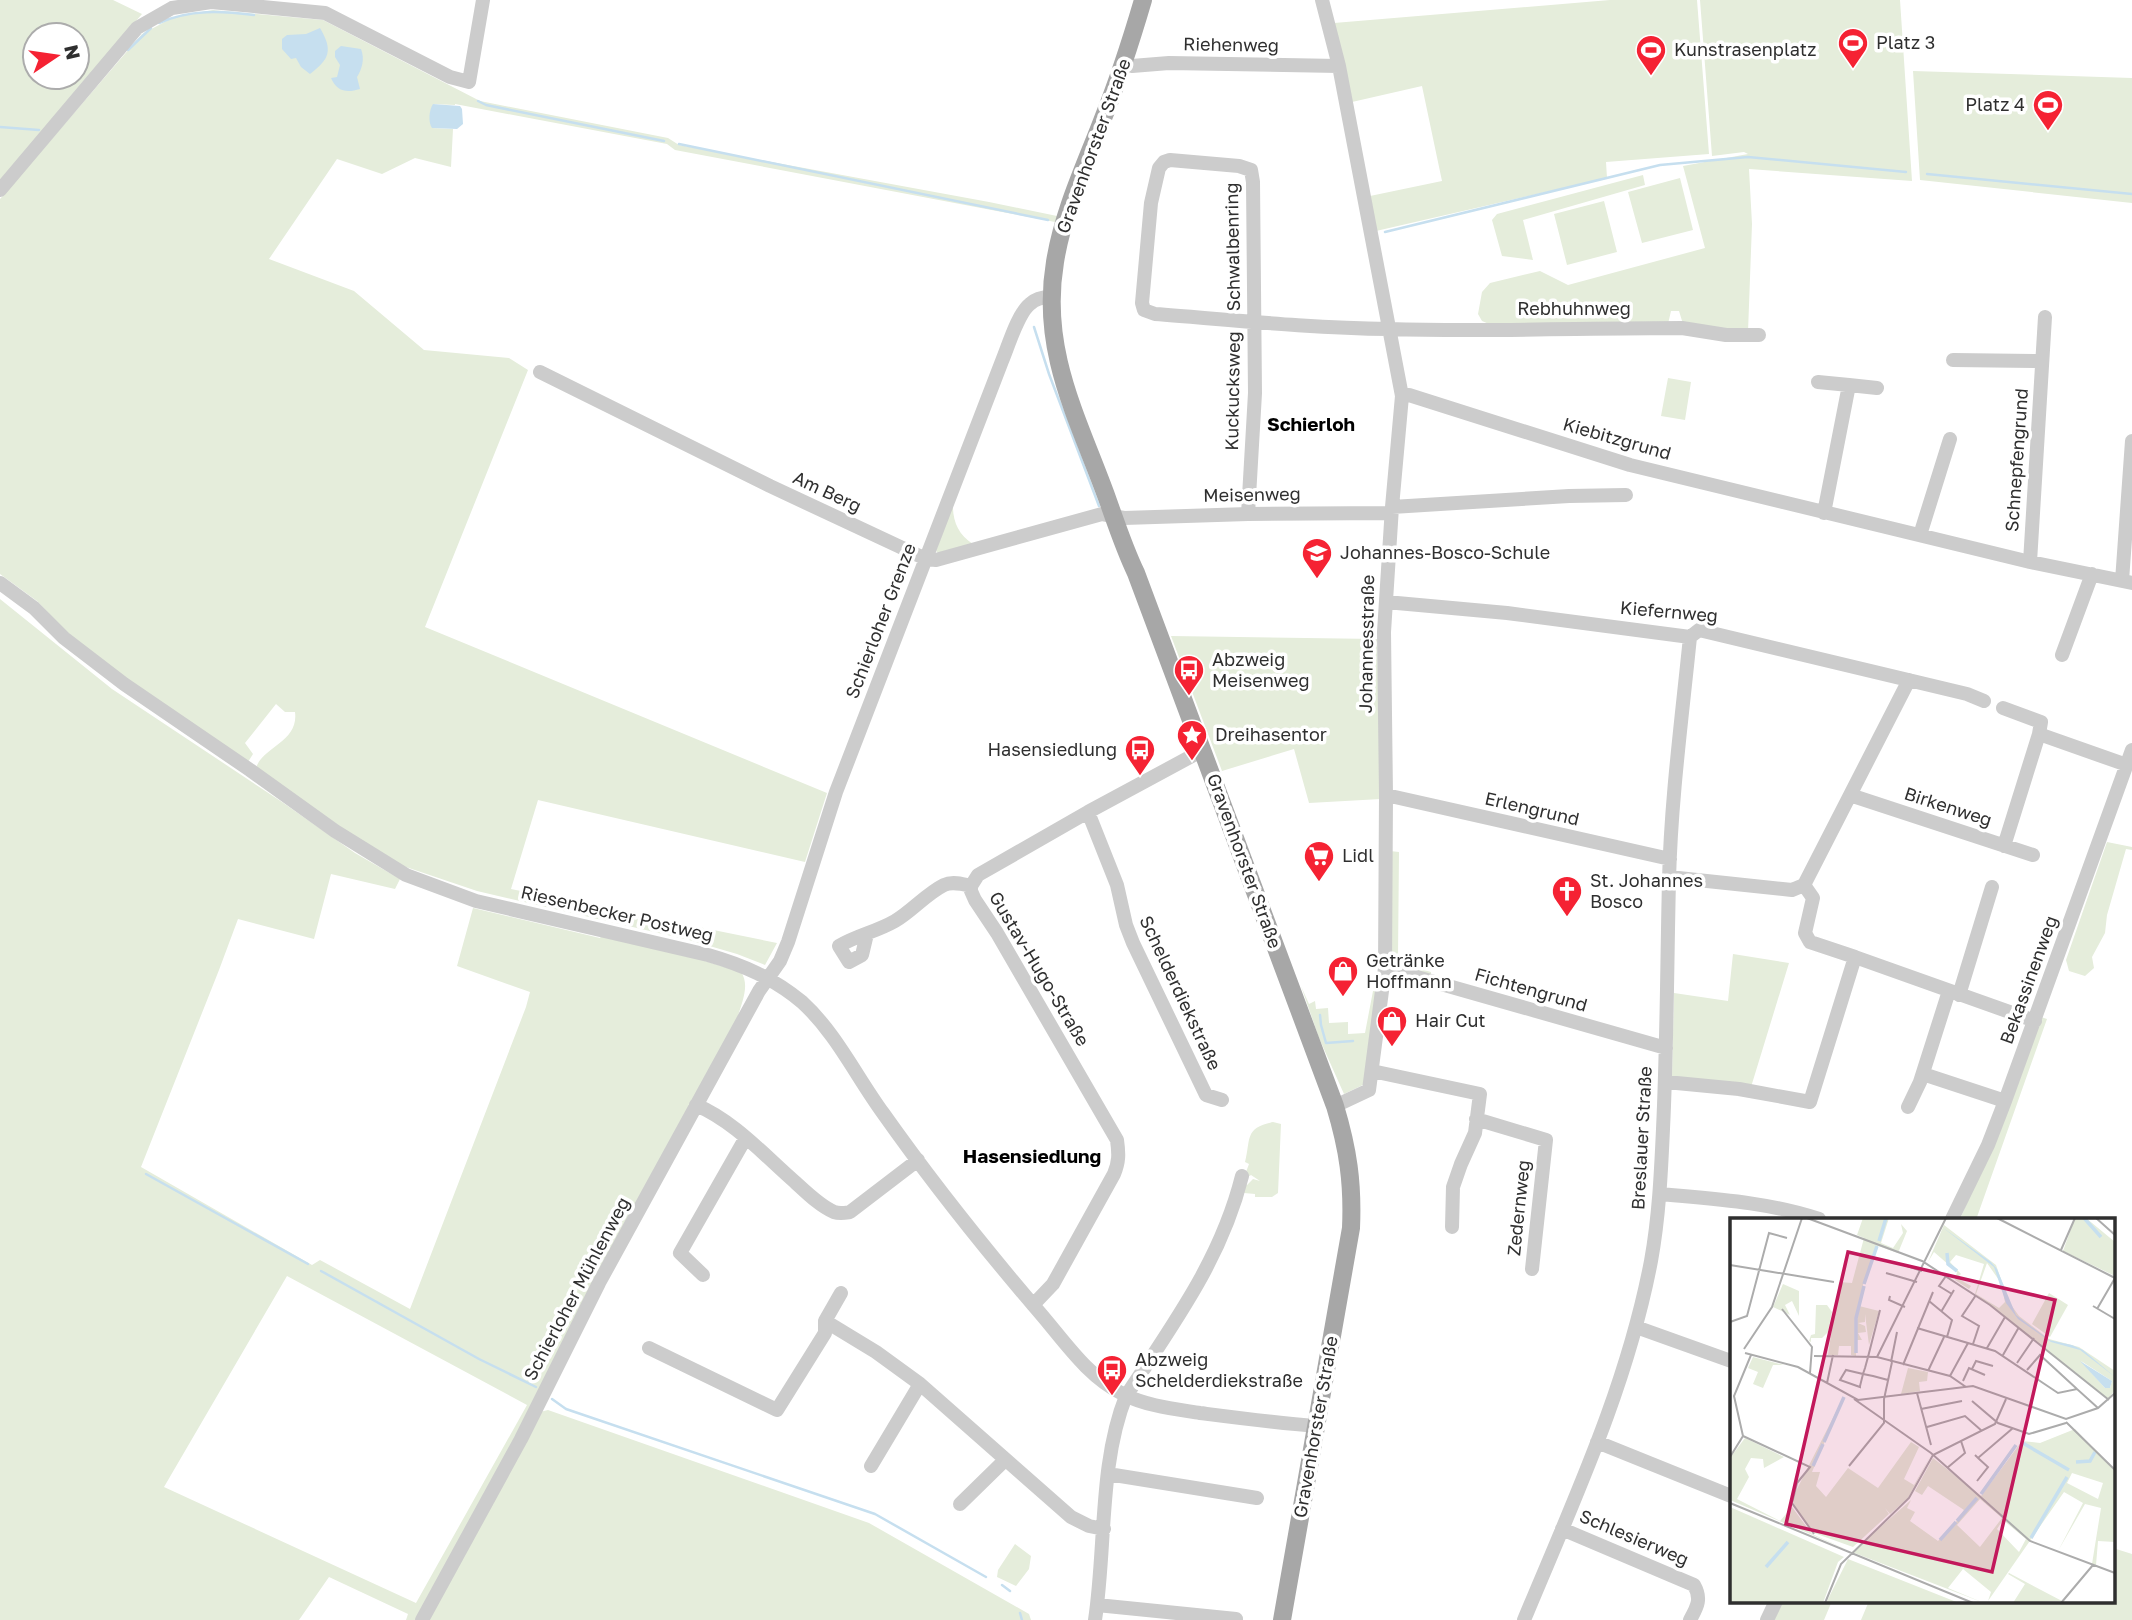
<svg xmlns="http://www.w3.org/2000/svg" width="2132" height="1620" font-family="'Golos Text',sans-serif">
  <style>
    .green { fill: #e5eddb; fill-rule: evenodd }
    .water { fill: #c6dfef }
    .lines { fill: none; stroke-linecap: round; stroke-linejoin: round }
    .stream { stroke: #c6dfef; stroke-width: 2.5 }
    .minor { stroke: #ccc; stroke-width: 14 }
    .major { stroke: #a7a7a7; stroke-width: 18 }
    .labels { text-anchor: middle; stroke-width: 7; stroke-linejoin: round; paint-order: stroke }
    .poi-label { font-size: 18px; fill: #2f2f2f; stroke: #fff; text-anchor: start }
    .street-label { font-size: 18px; fill: #2f2f2f; stroke: #fff }
    .neighbourhood-label { font-size: 19px; font-weight: bold; fill: #000; stroke: #fff }
    .inset-river { fill: none; stroke: #c6dfef; stroke-width: 3.5 }
    .inset-road { fill: none; stroke: #acacac; stroke-width: 2 }
    .view { fill: #c2185b; fill-opacity: 0.15; stroke: #c2185b; stroke-width: 3.5 }
    .inset-edge { fill: none; stroke: #2f2f2f; stroke-width: 3.5 }
  </style>
  <rect width="100%" height="100%" fill="#fff"/>
  <path class="green" d="M0 0H113L142 14 0 181ZM35 35H77V77H35Z
    M1610 0H1697L1709 154 1606 162 1607 178 1376 231 1370 196 1442 181 1422 86 1352 102 1334 23Z
    M1700 0H1900L1912 181 1749 169 1752 224 1748 332 1683 324 1679 311H1671L1668 324H1489L1482 321 1478 314 1482 292 1490 283 1540 271 1568 285 1705 248 1683 166 1748 154 1744 152 1712 156Z
    M213 10 323 20 480 101 668 138 679 145 989 202 1057 216 1055 222 675 150 667 144 455 104V105L433 104 432 128 453 129 451 167 415 158 382 174 337 159 269 259 354 291 424 350 509 358 528 370 425 627 827 793 805 862 538 800 511 889 777 943 765 965 737 954 689 940 477 891 403 866 348 832 256 768C262 747 299 742 295 712H285L276 704 245 743 253 754 248 762 101 662 73 639 37 601 0 574V199L142 34 174 17Z
    M1913 71 2132 78V203L1920 180Z
    M1643 175 1645 185 1523 220 1533 260 1502 256 1492 220 1497 214Z
    M1680 178 1693 230 1642 243 1628 192Z
    M1604 201 1617 252 1567 265 1554 214Z
    M1668 378 1691 382 1685 420 1661 416Z
    M953 501C952 519 957 534 973 544L938 553 936 551Z
    M0 599 112 689 282 802 355 853 400 879 395 889 331 874 314 939 238 919 219 970 141 1167 312 1265 320 1260 410 1309 526 1007 530 992 457 966 473 908 600 938 602 935 682 954 741 972C750 985 742 1002 738 1016L418 1620H406L408 1614 329 1577 299 1620H0ZM287 1276 527 1405 416 1603 164 1487Z
    M1171 636 1377 639 1381 799 1309 803 1294 749 1222 771Z
    M2107 842 2132 847V850L2126 849 2107 915 2105 933 2092 957 2094 968 2085 976 2069 971 2066 960Z
    M1390 851 1399 852 1398 956 1401 963 1431 972V975L1388 962Z
    M1733 954 1789 963 1751 1087 1672 1076 1674 993 1728 1001Z
    M1376 976H1379L1365 1084 1344 1094 1319 1038 1301 986 1309 1004 1315 1001 1316 1009 1328 1008 1329 1023 1348 1022V1034L1365 1033 1373 991H1375Z
    M2041 1017 2047 1019 1977 1217 1982 1219H1960L1992 1146Z
    M1273 1122 1281 1124 1278 1193 1272 1197H1255V1194L1244 1193 1243 1184 1247 1185 1253 1179 1260 1181 1251 1175 1243 1180 1249 1164 1245 1162C1251 1139 1244 1128 1273 1122Z
    M548 1410 869 1523 1029 1614 1031 1620H427L540 1412Z
    M1015 1544 1031 1556 1029 1569 1016 1586 997 1577 998 1570Z
    M2113 1548 2132 1554V1620H1861L1869 1601H2113Z
    M1783 1601H1832L1824 1620H1774Z"/>
  <path class="water" d="M320 28C333 50 330 59 310 74L301 67 296 58 291 59 282 49V39L287 35 306 34Z
    M341 46 361 49C365 59 362 69 357 77L360 89C347 93 337 92 331 78L337 77 340 65 335 57V51Z
    M433 104 460 106 462 109 463 124 457 129 432 128C428 122 429 110 433 104Z"/>
  <g class="lines">
    <path class="stream" d="M159 23C190 9 222 11 254 15
      M128 50 151 28
      M478 101 486 105 664 141
      M0 127 39 130
      M679 144 1048 220
      M1927 174 2132 194
      M1385 232 1660 165 1748 157 1906 172
      M1034 327 1049 374 1099 506
      M1320 1015 1321 1025 1326 1043 1353 1041
      M146 1174 308 1264
      M321 1271 479 1359 536 1387
      M552 1399 566 1409 875 1514 986 1577
      M1002 1585 1010 1591
      M1020 1613 1022 1620"/>
    <path class="minor" d="M1322 0 1339 66 1402 396 1392 507 1384 632 1386 795 1385 968 1369 1090 1335 1106
      M1123 64 1132 66 1169 63 1339 66
      M0 190 137 28 172 8 211 2 325 13 450 77 469 82 483 0
      M1953 360 2042 361
      M540 372 770 486 926 559 936 560 1102 514 1124 518 1248 514 1391 513
      M1818 382 1849 385
      M1402 396 1409 395 1630 465 2030 562 2132 583
      M1392 507 1569 496 1626 495
      M1824 513 1849 385 1877 388
      M1248 514 1255 393 1253 182 1251 170 1239 166 1170 160 1164 162 1159 168 1151 203 1142 303 1144 310 1155 314C1233 320 1311 328 1389 329 1487 332 1584 328 1682 328L1726 335H1759
      M1920 535 1950 439
      M2030 562 2045 317
      M2122 581 2132 441
      M0 583 34 608 64 638 124 684 250 770 335 831 406 875 476 901 708 955C743 965 773 978 802 1002 836 1033 856 1076 883 1113 931 1181 986 1250 1040 1313 1065 1342 1088 1377 1123 1394 1146 1406 1175 1409 1200 1413 1239 1418 1277 1423 1316 1426
      M1386 602 1507 613 1690 637 1699 630 1967 694 1984 701
      M2062 655 2092 574
      M2003 708 2041 722 2039 734
      M1386 795 1670 859
      M1850 795 2033 855
      M1088 812 1117 885 1126 925 1133 943 1206 1095 1222 1100
      M2004 846 2039 734 2127 765
      M1669 877 1792 890 1804 885 1909 680
      M1804 885 1813 898 1805 933 1810 942 1855 957
      M867 934 862 955 849 962 839 946C857 935 876 932 895 921 912 911 926 894 944 885 952 881 963 884 971 886
      M1385 968 1666 1048
      M1959 995 1992 887
      M1372 1071 1480 1094 1475 1133 1461 1164 1453 1187 1452 1227
      M1923 1074 2005 1101
      M1666 1082 1739 1089 1810 1102 1855 957 2035 1021
      M696 1105C734 1121 764 1155 795 1182 807 1193 820 1206 834 1212 840 1214 844 1213 850 1212L918 1160
      M1908 1107 1920 1082 1949 991
      M1476 1119 1546 1140 1532 1269
      M1660 1194C1714 1199 1768 1202 1819 1219
      M1952 1219 1988 1145 2005 1101 2132 750
      M703 1275 680 1253 745 1139
      M841 1293 825 1321 876 1352 920 1384 1071 1517 1089 1526 1104 1529
      M1033 1305 1053 1284 1114 1174C1119 1162 1119 1154 1117 1140L997 933 975 900 971 891V886L978 875 1088 812 1203 750
      M1636 1327 1731 1361
      M649 1348 777 1410 825 1333V1321
      M1597 1442 1731 1496
      M871 1466 920 1384
      M1108 1474 1257 1498
      M960 1504 1005 1460
      M1562 1529 1694 1585C1702 1599 1697 1607 1690 1620
      M1097 1605 1236 1619
      M422 1620 521 1439 599 1283 759 991 780 961 788 942 836 792 1002 361C1008 347 1018 313 1030 304 1036 298 1043 297 1051 297
      M1095 1620C1106 1548 1099 1463 1126 1396 1173 1324 1221 1260 1242 1176
      M1524 1620C1573 1502 1627 1387 1651 1261 1659 1217 1661 1173 1663 1129 1667 1046 1667 963 1669 880 1671 799 1682 717 1690 637
      M1767 1620 1776 1601"/>
    <path class="major" d="M1143 0C1131 41 1118 81 1102 121 1084 168 1063 212 1055 262 1040 351 1078 418 1107 498 1116 523 1124 548 1136 573L1335 1106C1348 1149 1353 1183 1351 1228L1282 1620"/>
  </g>
  <defs>
    <g id="stadium-pin" transform="scale(1.575)"><path d="M0 17L-7.5 6A9.5 9.5 0 1 1 7.5 6Z" fill="#f52233" stroke="#fff"/><path d="M0-5a6.5 5 0 1 0 0 10a6.5 5 0 1 0 0-10ZM-3.5-1.8h7v3.6h-7Z" fill="#fff"/></g>
    <g id="school-pin" transform="scale(1.575)"><path d="M0 17L-7.5 6A9.5 9.5 0 1 1 7.5 6Z" fill="#f52233" stroke="#fff"/><path d="M0-5L7-2L0 1L-7-2ZM-4 1L0 2.5L4 1V4Q0 6-4 4Z" fill="#fff"/></g>
    <g id="bus-pin" transform="scale(1.575)"><path d="M0 17L-7.5 6A9.5 9.5 0 1 1 7.5 6Z" fill="#f52233" stroke="#fff"/><path d="M-5-6H5V4H4V6H2V4H-2V6H-4V4H-5ZM-3.5-4V0h7V-4ZM-3.5 1.2v1.5H-2V1.2ZM2 1.2v1.5H3.5V1.2Z" fill="#fff"/></g>
    <g id="sight-pin" transform="scale(1.575)"><path d="M0 17L-7.5 6A9.5 9.5 0 1 1 7.5 6Z" fill="#f52233" stroke="#fff"/><path d="M0-6L1.8-2.2L6-1.7L2.9 1.2L3.7 5.4L0 3.3L-3.7 5.4L-2.9 1.2L-6-1.7L-1.8-2.2Z" fill="#fff"/></g>
    <g id="supermarket-pin" transform="scale(1.575)"><path d="M0 17L-7.5 6A9.5 9.5 0 1 1 7.5 6Z" fill="#f52233" stroke="#fff"/><path d="M-6-5.5h2.5l.6 2H6L4.5 2H-2.5L-4.4-4H-6ZM-1.5 3.2a1.3 1.3 0 1 0 .1 0ZM3 3.2a1.3 1.3 0 1 0 .1 0Z" fill="#fff"/></g>
    <g id="church-pin" transform="scale(1.575)"><path d="M0 17L-7.5 6A9.5 9.5 0 1 1 7.5 6Z" fill="#f52233" stroke="#fff"/><path d="M-1.2-6h2.4v3.5h3.3v2.4h-3.3V6h-2.4V-.1h-3.3v-2.4h3.3Z" fill="#fff"/></g>
    <g id="shop-pin" transform="scale(1.575)"><path d="M0 17L-7.5 6A9.5 9.5 0 1 1 7.5 6Z" fill="#f52233" stroke="#fff"/><path d="M-5-2.5h2.3a2.7 3.5 0 0 1 5.4 0H5L5.5 6h-11ZM-1.5-2.5h3a1.5 2.3 0 0 0-3 0Z" fill="#fff"/></g>
  </defs>
  <g fill-rule="evenodd">
    <use href="#stadium-pin" x="1853" y="43"/>
    <use href="#stadium-pin" x="1651" y="50"/>
    <use href="#stadium-pin" x="2048" y="105"/>
    <use href="#school-pin" x="1317" y="553"/>
    <use href="#bus-pin" x="1189" y="670"/>
    <use href="#sight-pin" x="1192" y="735"/>
    <use href="#bus-pin" x="1140" y="750"/>
    <use href="#supermarket-pin" x="1319" y="856"/>
    <use href="#church-pin" x="1567" y="891"/>
    <use href="#shop-pin" x="1343" y="971"/>
    <use href="#shop-pin" x="1392" y="1021"/>
    <use href="#bus-pin" x="1112" y="1370"/>
  </g>
  <g class="labels">
    <g class="poi-label">
      <text x="1876" y="49">Platz 3</text>
      <text x="1674" y="56">Kunstrasenplatz</text>
      <text x="2025" y="111" text-anchor="end">Platz 4</text>
      <text x="1340" y="559">Johannes-Bosco-Schule</text>
      <text x="1212" y="666">Abzweig<tspan x="1212" dy="21">Meisenweg</tspan></text>
      <text x="1215" y="741">Dreihasentor</text>
      <text x="1117" y="756" text-anchor="end">Hasensiedlung</text>
      <text x="1342" y="862">Lidl</text>
      <text x="1590" y="887">St. Johannes<tspan x="1590" dy="21">Bosco</tspan></text>
      <text x="1366" y="967">Getränke<tspan x="1366" dy="21">Hoffmann</tspan></text>
      <text x="1415" y="1027">Hair Cut</text>
      <text x="1135" y="1366">Abzweig<tspan x="1135" dy="21">Schelderdiekstraße</tspan></text>
    </g>
    <g class="street-label">
      <text transform="translate(1231 45) rotate(1)" y="6">Riehenweg</text>
      <text transform="translate(1094 146) rotate(-70)" y="6">Gravenhorster Straße</text>
      <text transform="translate(1233 247) rotate(-91)" y="6">Schwalbenring</text>
      <text x="1574" y="315">Rebhuhnweg</text>
      <text transform="translate(1233 391) rotate(-89)" y="6">Kuckucksweg</text>
      <text transform="translate(1617 439) rotate(16)" y="6">Kiebitzgrund</text>
      <text transform="translate(2017 460) rotate(-86)" y="6">Schnepfengrund</text>
      <text transform="translate(827 492) rotate(25)" y="6">Am Berg</text>
      <text transform="translate(1252 495) rotate(-1)" y="6">Meisenweg</text>
      <text transform="translate(1669 612) rotate(5)" y="6">Kiefernweg</text>
      <text transform="translate(881 621) rotate(-69)" y="6">Schierloher Grenze</text>
      <text transform="translate(1367 644) rotate(-89)" y="6">Johannesstraße</text>
      <text transform="translate(1948 807) rotate(18)" y="6">Birkenweg</text>
      <text transform="translate(1532 809) rotate(13)" y="6">Erlengrund</text>
      <text transform="translate(1244 861) rotate(70)" y="6">Gravenhorster Straße</text>
      <text transform="translate(617 914) rotate(13)" y="6">Riesenbecker Postweg</text>
      <text transform="translate(1039 969) rotate(59)" y="6">Gustav-Hugo-Straße</text>
      <text transform="translate(2029 980) rotate(-70)" y="6">Bekassinenweg</text>
      <text transform="translate(1531 990) rotate(16)" y="6">Fichtengrund</text>
      <text transform="translate(1180 993) rotate(65)" y="6">Schelderdiekstraße</text>
      <text transform="translate(1642 1138) rotate(-87)" y="6">Breslauer Straße</text>
      <text transform="translate(1519 1208) rotate(-84)" y="6">Zedernweg</text>
      <text transform="translate(577 1289) rotate(-62)" y="6">Schierloher Mühlenweg</text>
      <text transform="translate(1316 1427) rotate(-80)" y="6">Gravenhorster Straße</text>
      <text transform="translate(1634 1538) rotate(23)" y="6">Schlesierweg</text>
    </g>
    <g class="neighbourhood-label">
      <text x="1311" y="431">Schierloh</text>
      <text x="1032" y="1163">Hasensiedlung</text>
    </g>
  </g>
  <g transform="translate(1730 1218)">
    <rect width="385" height="385" fill="#fff"/>
    <path d="M133 0H159L151 25 163 30 173 15 171 6 177 13 168 35 148 28 133 67 129 88 149 93 139 127 135 96V104L128 105 135 108 136 114 128 115 132 122H127L126 111V138L121 137V128H109L108 137H98L109 64 122 65 134 20 127 17ZM345 0H356L385 24V58L333 33ZM214 7 266 47 279 84 289 98 319 121 349 129 385 153V172L378 181 245 76 254 46 226 37 220 44 231 56 227 60 241 68 239 71 225 62 227 54 204 34 198 44ZM257 45 271 65 275 84 269 90 246 76ZM351 143 382 163 380 170H375ZM53 66 69 73V98L62 83 55 87 60 97 43 89ZM319 75 338 87 320 119 302 106ZM86 87H97L102 94 98 114 92 120H81V124L79 123 81 117 85 116ZM23 139 54 147H43L33 170 23 166 28 154 18 150ZM178 150 198 154 197 163 189 164 190 173 171 176ZM114 178 82 254H90L86 268 96 279 118 250 148 270 181 224 189 229 174 261 184 267 201 237 178 280 160 296 155 290 159 296 123 329 84 315 64 289 63 279ZM345 211 385 253V324L368 323 366 347 362 346 371 290 355 286 328 333 353 285 334 274 258 383 261 374 233 351 218 370 254 385 122 334 181 282 177 290 185 294 180 303 208 323 226 304 234 292 198 268 192 277 185 273 203 240 251 278 292 223 310 225ZM342 255 373 265 368 281 337 265ZM250 281 272 300 250 329 227 307ZM273 302 296 321 289 334 267 311ZM15 220 54 239 34 250 33 241 21 240 15 251 19 259 7 281 50 303 62 289 82 316 120 333 0 282V240ZM0 289 114 339 108 344 93 385H0ZM118 341 229 385H96ZM278 356 279 355 332 383 283 385 295 366Z" fill="#e5eddb" fill-rule="evenodd"/>
    <path d="M212 9 261 44 267 51 286 97 319 122 342 127 353 132 385 159 350 132 321 124 288 101 276 85 264 49ZM350 143 382 163 380 170H375Z" fill="#c6dfef"/>
    <path class="inset-river" d="M354 0 371 19M149 23 156 0M217 35 218 46 227 53M134 66 147 28M126 135V100L134 68M94 224 114 179M291 224 339 252M346 244 360 243 365 234M83 248 93 226M251 276 286 227M227 303 247 280M301 320 337 259M210 322 226 304M36 349 58 324"/>
    <path class="inset-road" d="M77 0 192 43 260 87 379 182M267 0 385 60M366 0 385 17M331 32 345 0M171 46 192 53M0 47 104 64M156 55 187 64M216 58 209 68 222 76M160 78 159 82 175 89M199 83 222 102 217 119M363 88 385 101M52 91 82 129 80 155M367 91 385 60M150 92 138 139 135 150 133 156 130 168V169L110 162 116 152 133 156 143 158 158 162M211 94 224 72M0 104 17 98 39 15 57 20M187 110 265 133 328 175 347 171 368 190M243 126 249 108 232 98 246 77M257 130 275 99M14 131 42 89 72 0M15 135 68 149 128 182 243 168 336 201 368 190 385 175M21 137 4 178 13 218 80 249 67 265 62 285 84 316M273 137 289 109M84 138 147 139 220 158 236 169M147 139 216 0M161 144 167 114M287 145 304 120M173 147 203 74M242 151 246 143 263 148M297 152 310 137 347 171M198 153 214 119M220 158 238 125M233 163 239 150 255 157M97 165 103 137M187 175 201 227M124 181 201 235 300 323 385 355M242 183 268 205 299 216 336 205M191 191 232 183M336 204 385 252M197 209 235 198 252 213M245 237 248 240 283 210M0 239 13 218M119 248 154 205V181L162 144M217 250 235 235 231 223M247 263 258 249 248 240M0 285 243 385M95 385 111 346 179 280 203 237 265 206 276 181M331 385 363 347"/>
    <path class="view" d="M118 34 325 82 262 354 56 306Z"/>
    <rect width="385" height="385" class="inset-edge"/>
  </g>
  <g transform="translate(56 56) rotate(77)"><circle r="33" fill="#ffffff" stroke="#acacac" stroke-width="2"/>
  <path d="M0-5L12 26L0 18L-12 26Z" fill="#f52233"/>
  <text y="-10" font-size="19" font-weight="bold" text-anchor="middle" fill="#2f2f2f">N</text>
  </g>
</svg>
